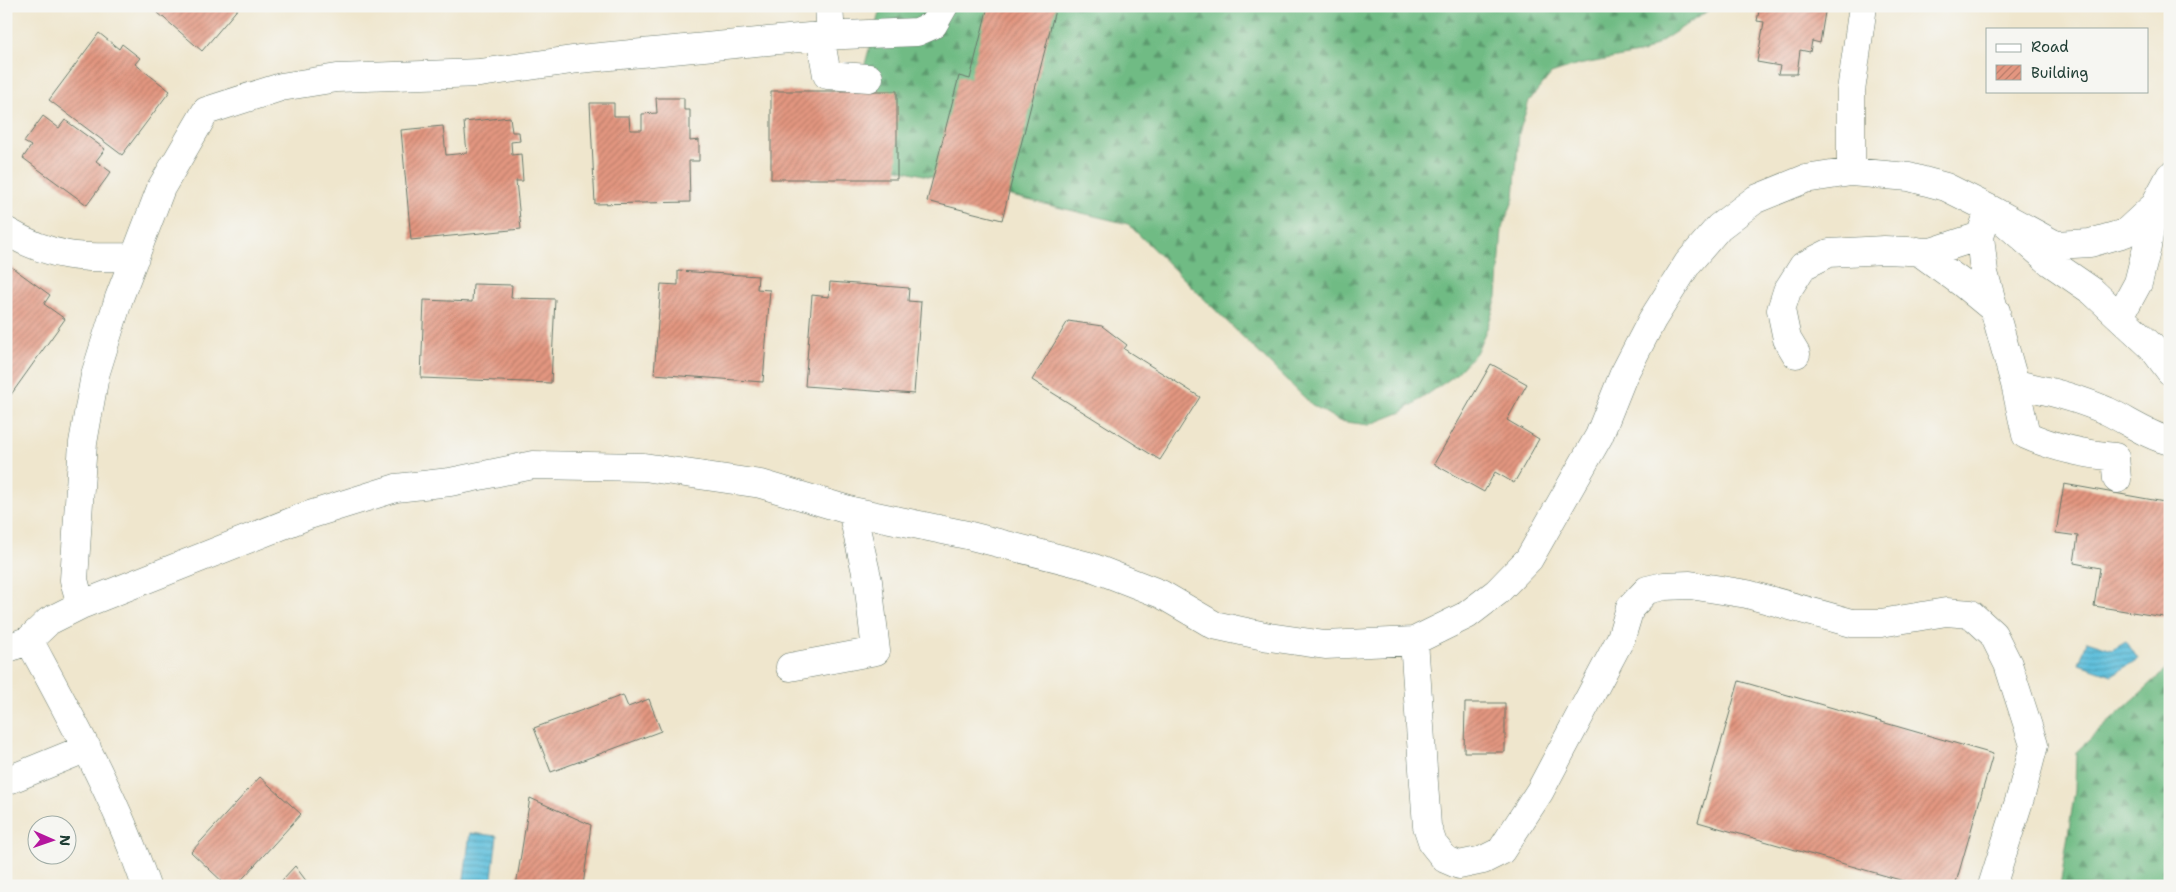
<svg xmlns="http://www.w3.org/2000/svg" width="2176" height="892" font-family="'Shantell Sans',sans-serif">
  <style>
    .forest { fill: url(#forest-firs); stroke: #477c5c }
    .water { fill: url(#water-rules); stroke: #3e7e88 }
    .building { fill: url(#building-hatch) }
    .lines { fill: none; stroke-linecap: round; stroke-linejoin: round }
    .minor-casing { stroke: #68786a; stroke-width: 29 }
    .minor { stroke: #fff; stroke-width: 28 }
  </style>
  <defs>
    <pattern id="forest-firs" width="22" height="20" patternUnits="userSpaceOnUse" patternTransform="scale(1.25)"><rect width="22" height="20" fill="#6fbb84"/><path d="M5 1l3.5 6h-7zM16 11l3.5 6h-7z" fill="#5b996d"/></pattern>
    <pattern id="water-rules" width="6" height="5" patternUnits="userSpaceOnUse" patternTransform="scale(1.25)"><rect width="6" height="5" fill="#5ebfdc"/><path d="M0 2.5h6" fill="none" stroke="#4d9cb3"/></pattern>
    <pattern id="building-hatch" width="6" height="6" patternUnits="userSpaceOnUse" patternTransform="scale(1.25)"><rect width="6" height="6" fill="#e39680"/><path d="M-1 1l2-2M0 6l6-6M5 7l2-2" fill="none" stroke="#b77c6a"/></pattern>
  </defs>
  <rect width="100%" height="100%" fill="#f6f6f2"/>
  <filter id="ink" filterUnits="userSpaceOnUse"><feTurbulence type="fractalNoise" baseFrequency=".02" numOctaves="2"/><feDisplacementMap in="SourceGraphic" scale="10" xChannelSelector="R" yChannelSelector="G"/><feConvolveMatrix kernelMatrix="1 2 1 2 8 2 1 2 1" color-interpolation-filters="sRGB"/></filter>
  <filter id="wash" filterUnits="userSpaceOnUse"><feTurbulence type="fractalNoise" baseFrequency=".0096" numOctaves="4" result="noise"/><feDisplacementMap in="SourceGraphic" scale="20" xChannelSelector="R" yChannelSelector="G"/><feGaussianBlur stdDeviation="1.12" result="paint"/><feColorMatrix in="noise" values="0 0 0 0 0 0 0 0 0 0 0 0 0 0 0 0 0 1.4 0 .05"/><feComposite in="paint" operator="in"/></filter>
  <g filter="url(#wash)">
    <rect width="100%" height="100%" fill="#efe6cd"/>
    <path class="forest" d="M881 6H1715L1643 53 1578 65 1551 74 1529 101 1519 133 1514 198 1502 229 1497 297 1488 326 1476 353 1454 376 1402 412 1369 425 1339 421 1311 404 1128 224 840 155Z
      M2170 666V886H2060L2075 790 2076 752Z"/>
    <path class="water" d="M2087 641 2112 649 2126 641 2138 659 2112 675 2079 664Z
      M470 833 497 836 491 886H463Z"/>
    <g id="blocks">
      <path class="building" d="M150 6H240L202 51Z
        M988 6H1056L1002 220 927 201 959 76 970 79Z
        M1760 6H1826L1820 43 1812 41 1810 52 1800 50 1797 74H1778L1780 66 1757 62 1764 22 1757 21Z
        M99 33 119 49 122 44 140 58 135 64 170 91 122 155 49 100Z
        M771 91H897V179H771Z
        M656 98H684V110H690V141L699 140V161H689L690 202 595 204 590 103H614V116H629L630 130H642V114L657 113Z
        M43 116 59 128 65 120 105 149 96 161 111 172 87 205 23 158 31 146 24 142Z
        M510 117 512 132H519L520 141 511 142 512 155 521 154 523 181H516L521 229 411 240 401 130 443 126 446 155 467 153 464 122Z
        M6 263 50 295 44 304 65 319 10 396 6 393Z
        M678 271 758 276 757 289 770 290 763 382 654 374 661 284 678 285Z
        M830 282 909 288 908 301 921 302 914 394 805 386 812 295 829 297Z
        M473 284 512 285 511 298 555 299 551 383 421 378 424 300 472 302Z
        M1068 321 1102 326 1127 345 1124 349 1200 397 1160 460 1032 380Z
        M1491 364 1527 384 1507 420 1539 439 1514 483 1495 472 1484 492 1434 464Z
        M2064 484 2170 503V618L2094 606 2100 568 2074 563 2078 536 2056 533Z
        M1739 681 1993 754 1955 886H1921L1698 822Z
        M623 695 628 707 649 699 661 731 551 772 534 728Z
        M1465 703H1505V752H1464Z
        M260 777 301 814 236 886H227L191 852Z
        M530 798 591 825 583 886H516Z
        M295 866 310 886H278L283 879Z"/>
    </g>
  </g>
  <g filter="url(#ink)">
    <use href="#blocks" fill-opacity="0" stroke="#68786a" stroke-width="1"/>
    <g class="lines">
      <g class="minor-casing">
        <path id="minor" d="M829 6 831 36
          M820 36 827 75 869 78
          M1851 172V91L1863 6
          M2170 176 2154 206 2125 233 2090 243 2056 245 1990 209 1980 236 1984 273 2015 384C2046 390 2078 398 2107 411 2128 421 2148 436 2170 441
          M6 231C53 259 82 258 135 257
          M1918 251 1962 283 1996 311
          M2120 316 2138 283 2147 247 2154 206
          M1796 354 1787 339 1781 310 1787 291 1803 266 1829 253 1884 250 1931 252 1980 236
          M2015 384 2026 435C2055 448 2083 454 2115 457L2117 479
          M81 605 74 580 78 517 83 443 95 375 119 298 161 188 206 111 281 87 337 78 480 73 579 59 820 36 917 32 933 25 944 6
          M29 640C72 720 117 800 146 886
          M1414 641 1427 826 1433 844 1445 859 1459 865 1483 860 1501 851 1540 791 1621 638 1630 608 1647 590 1664 586 1690 585 1747 594 1852 623H1881L1946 612 1971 614 1993 634 2008 664 2034 745 2021 795 1992 886
          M6 649 29 640 49 621 81 605 306 516 396 488 450 482 533 465 644 467 761 484 852 511 967 535 1089 566 1161 594 1214 625 1269 637 1325 645 1414 641 1467 615 1497 592 1529 559 1599 436 1623 376 1652 320 1688 263 1719 227 1756 199 1805 179 1851 172 1909 177 1946 187 1990 209 2050 262 2092 291 2152 347 2170 371
          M790 667 876 651 868 581 852 511
          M6 781 87 748"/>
      </g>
      <use href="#minor" class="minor"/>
    </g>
  </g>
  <rect width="2176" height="892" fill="none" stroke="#f6f6f2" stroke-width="25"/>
  <rect x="1986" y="28" width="162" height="65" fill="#f6f6f2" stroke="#a0aca6"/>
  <rect x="1996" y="44" width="25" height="8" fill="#ffffff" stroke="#a0aca6"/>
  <text x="2031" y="52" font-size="15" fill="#1f3d34">Road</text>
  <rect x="1996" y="65" width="25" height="15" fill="url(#building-hatch)" stroke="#a0aca6"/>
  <text x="2031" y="78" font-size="15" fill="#1f3d34">Building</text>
  <g transform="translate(52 840) rotate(92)"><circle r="24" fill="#f6f6f2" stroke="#a0aca6"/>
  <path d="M0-4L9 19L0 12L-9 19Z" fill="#b5179e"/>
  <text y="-8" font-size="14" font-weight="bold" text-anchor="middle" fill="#1f3d34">N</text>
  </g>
</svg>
